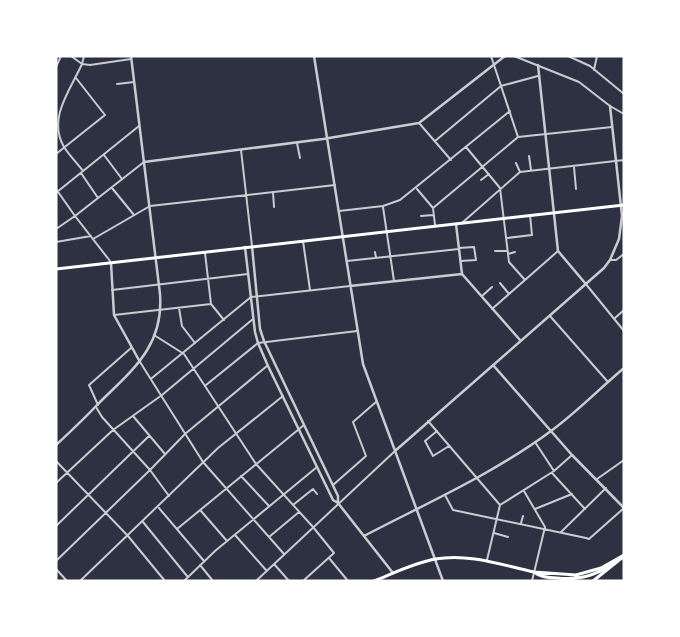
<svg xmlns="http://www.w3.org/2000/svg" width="680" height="637" font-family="Barlow,sans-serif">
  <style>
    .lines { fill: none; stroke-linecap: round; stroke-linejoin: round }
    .minor { stroke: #caccd0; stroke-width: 2 }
    .tertiary { stroke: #caccd0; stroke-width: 2.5 }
    .secondary { stroke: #fff; stroke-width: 3 }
    .trunk { stroke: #fff; stroke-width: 3 }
  </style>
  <rect width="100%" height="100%" fill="#2d3142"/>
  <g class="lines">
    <path class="minor" d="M71 56 82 64 90 65 131 59
      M491 56 518 137
      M514 56 579 82 610 106 624 114
      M568 56 590 66 624 94
      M56 67 61 56
      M594 70 597 56
      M117 84 134 82
      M419 123 451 160
      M435 141 501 86 538 76
      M297 143 300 158
      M466 147 500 188 509 262 525 280
      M241 150 252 246
      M56 154 105 115 76 78
      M104 155 122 179
      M529 156 531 170
      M516 163 520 172
      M574 167 576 189
      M83 171C77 163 69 155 64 147 47 118 71 89 82 64L84 56
      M81 173 98 198
      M481 180 489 174
      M112 188 134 215
      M56 189 75 216 110 261
      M417 189 433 208 435 225
      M57 192 139 126
      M273 192 274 207
      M383 207 394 281
      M433 208 518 137 612 127
      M339 211 383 206 400 200 510 111
      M421 216 433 215
      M463 222 520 172 624 160
      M56 229 75 216 144 162
      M507 238 532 235 530 215
      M93 239 150 206 335 185
      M303 241 310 290
      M56 242 91 236
      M459 248 474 247 476 260 461 261
      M495 251H507
      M375 252 376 258
      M205 253 211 304 224 320
      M508 254 515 252
      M611 260H616L624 254
      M347 261 459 249
      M500 283 509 294
      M585 283 624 331
      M112 290 248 274
      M482 296 492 287
      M179 308 182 326 195 343
      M492 309 558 251
      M114 315 211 304
      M550 316 608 382
      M615 318 624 310
      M154 335 184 354 256 464 313 527 334 553 303 581
      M140 362 203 462 284 554
      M152 378 251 297 350 286
      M206 385 258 343 357 331
      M98 405 89 385 131 348
      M96 407 102 417 150 470 169 496
      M133 416 165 454
      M428 421 500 505
      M437 431 425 441 433 456 449 446
      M535 442 554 471
      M56 461 128 536 165 581
      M552 473 585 509
      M241 476 269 506
      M597 479 624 460
      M56 483 113 430 162 395 253 319
      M333 485 366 456 353 422 376 402
      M524 491 545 527 532 581
      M445 495 453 510 586 538 589 539 624 508
      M293 505 313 489 317 494
      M159 508 204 561
      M535 509 572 494
      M201 511 227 541
      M143 522 187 576
      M521 523 523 516
      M56 526 149 436
      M177 529 304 425
      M561 532 606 488
      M494 533 508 537
      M235 535 266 570
      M269 537 299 512
      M329 558 348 581
      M487 560 500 505 554 471 572 455
      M56 561 150 470 185 434 267 366
      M274 564 289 581
      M200 565 213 581
      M56 569 67 581
      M80 581 218 448 283 396
      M184 581 215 551 317 467
      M256 581 395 451"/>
    <path class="tertiary" d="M314 56 363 364 443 581
      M538 65 558 251 585 283
      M144 162 323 139 419 123 505 56
      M456 224 462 274 520 340
      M252 246 260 329 264 341 338 496V503
      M245 247 255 332 258 343 268 366 333 500 338 503 393 573
      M111 263 114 315 140 362
      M350 286 462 274
      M493 365 572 455 624 508
      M56 445C70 432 85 418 98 404 131 371 164 347 160 294L131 56
      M395 451 604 268 610 260 619 239 622 216 610 106
      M364 536C427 503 493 474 551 431 577 412 599 389 624 368"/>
    <path class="secondary" d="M56 269 624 205
      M593 581 618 561"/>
    <path class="trunk" d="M624 555 601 568 576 575 534 572C540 577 549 578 557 578 583 581 601 573 622 558L624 555
      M374 581C394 573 414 563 435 559 469 553 502 565 534 572"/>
  </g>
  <rect width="680" height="637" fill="none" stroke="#ffffff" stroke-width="115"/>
</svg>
